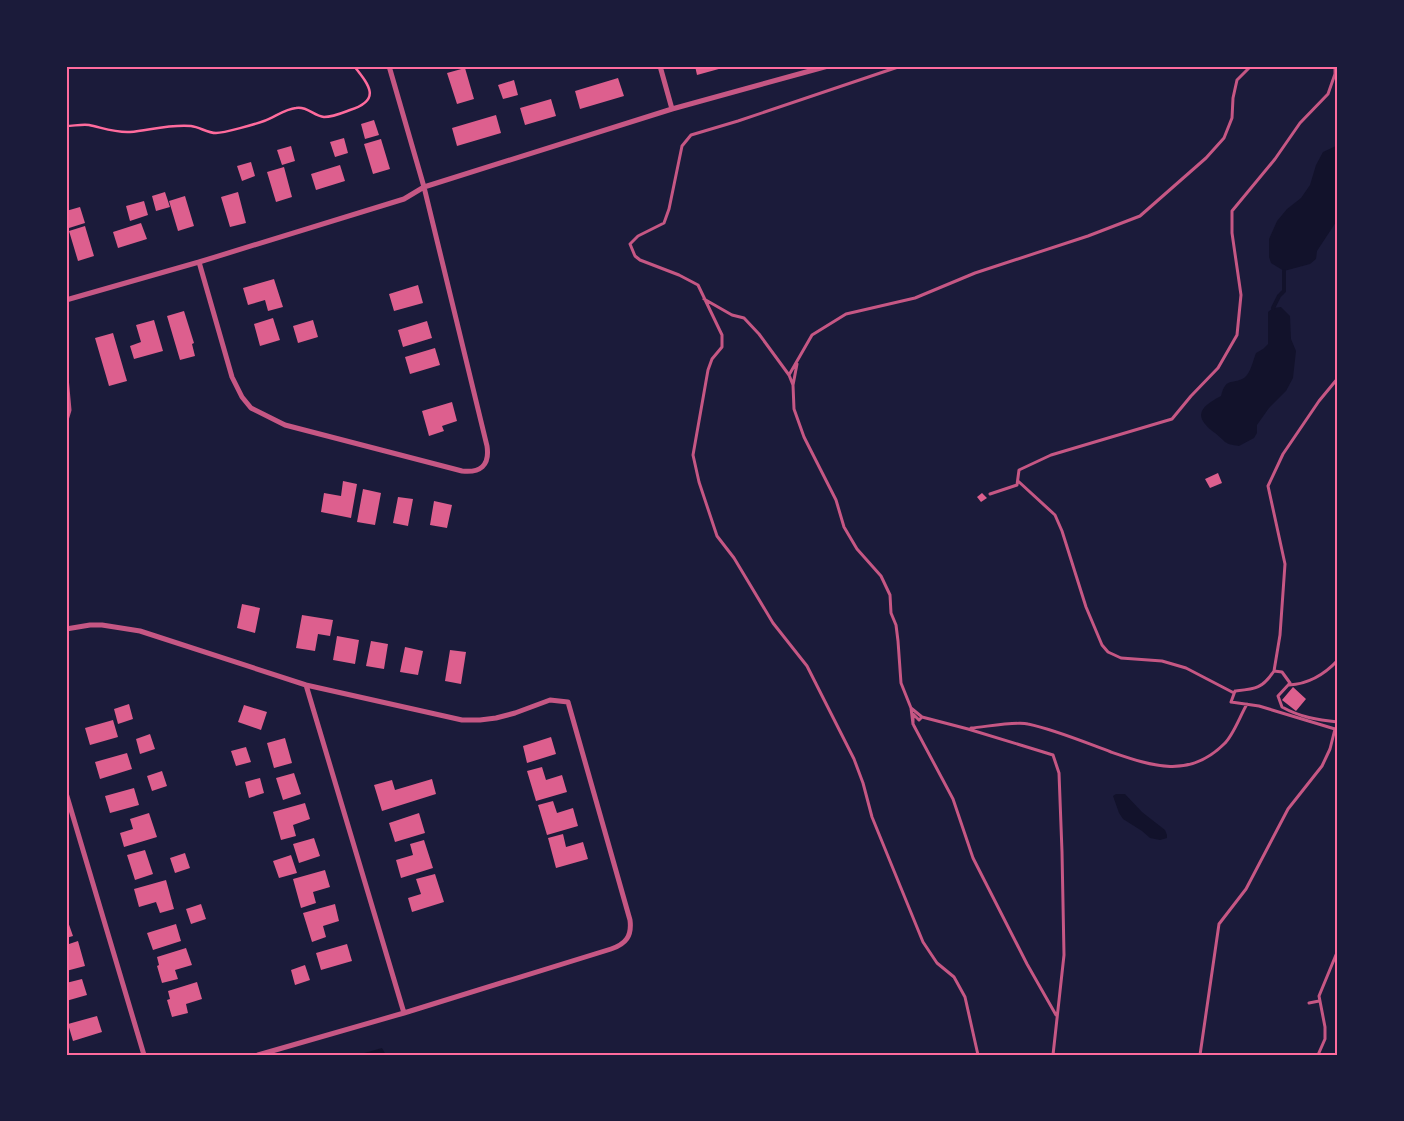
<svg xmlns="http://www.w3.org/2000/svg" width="1404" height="1121" font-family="'Playfair Display',serif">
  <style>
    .water { fill: #12122b }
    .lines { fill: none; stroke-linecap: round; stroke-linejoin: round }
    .stream { stroke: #12122b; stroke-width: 4 }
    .building { fill: #dd5f8e }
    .path { stroke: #ff6b9d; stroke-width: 2.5 }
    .service { stroke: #c65784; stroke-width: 3 }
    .minor { stroke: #c65784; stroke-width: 5 }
    .neatline { fill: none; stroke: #ff6b9d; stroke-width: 2 }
  </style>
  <rect width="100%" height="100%" fill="#1b1b3a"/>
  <path class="water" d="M1338 145V219L1317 251 1316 259 1310 264 1284 271 1271 263 1269 257V239L1277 221 1287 209 1301 198 1310 185 1316 165 1323 152Z
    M1281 307 1290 316 1291 339 1296 351 1293 378 1286 391 1269 408 1257 425V433L1254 438 1239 446C1224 444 1226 442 1215 433 1192 416 1200 407 1221 396 1226 377 1231 385 1244 378 1251 373 1253 360 1256 353L1263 349 1268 344V312L1273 308Z
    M1116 794H1125L1142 812 1165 830 1167 835V838L1160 840 1150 838 1142 831 1123 819 1119 813 1113 796Z
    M382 1048 386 1055H357Z"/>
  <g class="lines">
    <path class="stream" d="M1273 308 1279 296 1284 291V271"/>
  </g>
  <path class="building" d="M695 66H726V67L697 75Z
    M465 68 474 99 457 104 447 73Z
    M618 78 624 96 580 109 575 91Z
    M514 80 518 95 503 99 498 85Z
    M551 99 556 116 525 125 520 108Z
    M496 115 501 133 457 146 452 128Z
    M374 120 379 135 365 139 361 124Z
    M344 138 348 153 335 157 330 142Z
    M381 139 390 169 373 174 364 144Z
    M291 146 295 161 282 165 277 150Z
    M251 162 255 176 242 181 237 166Z
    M340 165 345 181 316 190 311 174Z
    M284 167 292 197 276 202 267 172Z
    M165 192 170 207 156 211 152 196Z
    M238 192 246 223 230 227 221 197Z
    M185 196 194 226 178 231 169 201Z
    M144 201 148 215 130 221 126 206Z
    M80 207 85 223 69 228 66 211Z
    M141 223 147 239 118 248 113 232Z
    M85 226 94 256 78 261 69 231Z
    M274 279 283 307 268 311 265 300 248 305 243 288Z
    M418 285 423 303 394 311 389 294Z
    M184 311 194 343 192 344 195 356 180 360 167 316Z
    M273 318 280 340 260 346 254 324Z
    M154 320 163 351 134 359 130 346 141 342 136 325Z
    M313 320 318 337 298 343 293 326Z
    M427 321 432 338 403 347 398 330Z
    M113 333 127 381 109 386 95 338Z
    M435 348 440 365 410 374 405 357Z
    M452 402 457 421 442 426 444 431 429 436 422 411Z
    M1218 473 1222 483 1210 488 1205 479Z
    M343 481 357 484 351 518 321 512 324 493 341 496Z
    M363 489 381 493 375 525 357 522Z
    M982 493 987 498 981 502 977 497Z
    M398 497 413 499 408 526 393 523Z
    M434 501 452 505 447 528 430 525Z
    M242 604 260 608 255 633 237 628Z
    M302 615 333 620 330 636 318 634 315 651 296 648Z
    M337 636 359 640 355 664 333 660Z
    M371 641 388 644 384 669 366 666Z
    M405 647 423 651 418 675 400 672Z
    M450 650 466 652 461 684 445 681Z
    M1293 687 1306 699 1296 711 1282 700Z
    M129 704 133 719 118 724 114 709Z
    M244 705 267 712 261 730 238 722Z
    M113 720 118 737 90 745 85 728Z
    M150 734 155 749 140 754 136 739Z
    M551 737 556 754 527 763 523 746Z
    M285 738 292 763 274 768 267 743Z
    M246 747 251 762 236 766 231 751Z
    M127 753 132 769 100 779 95 762Z
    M542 767 546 780 562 775 567 792 536 801 527 771Z
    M162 771 167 786 152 791 147 776Z
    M294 773 301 794 283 800 276 778Z
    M260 778 264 793 249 798 245 782Z
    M432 779 436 794 382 811 374 785 392 780 395 790Z
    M134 788 139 805 110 813 105 796Z
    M553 801 557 813 573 808 578 826 547 835 538 805Z
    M305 803 310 819 293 825 296 836 281 840 273 812Z
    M149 813 157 837 124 847 120 833 133 829 130 819Z
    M419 813 425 833 395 842 389 823Z
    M563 834 566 847 583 842 588 859 556 868 548 838Z
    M314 838 320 856 299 863 293 844Z
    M424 840 433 868 401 878 396 860 413 855 410 844Z
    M145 850 153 874 135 880 127 855Z
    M185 853 190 868 175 873 170 858Z
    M291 855 297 873 279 878 273 861Z
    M325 870 330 887 313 892 316 903 301 908 293 879Z
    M435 874 444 902 412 912 408 898 421 894 416 879Z
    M166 880 174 909 160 913 156 902 139 907 134 889Z
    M201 904 206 919 191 924 186 909Z
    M335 904 339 921 323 926 326 937 312 942 303 913Z
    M66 916 73 936 66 938Z
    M176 924 181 941 153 950 147 933Z
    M78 941 85 966 66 971V945Z
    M347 944 352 961 321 970 316 953Z
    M186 948 192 965 175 970 178 979 162 983 157 966 159 965 157 957Z
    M305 965 310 980 295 985 291 970Z
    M82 979 87 995 66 1001V983Z
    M197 982 202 999 186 1004 188 1013 172 1017 167 1000 170 999 168 991Z
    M97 1016 102 1032 73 1041 68 1024Z"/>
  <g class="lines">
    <path class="path" d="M66 126C73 126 82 124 89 125 103 128 116 133 130 132 150 130 171 124 191 126 200 127 207 133 216 133 224 133 256 124 264 121 275 117 285 109 296 108 307 106 314 116 324 117 333 117 342 113 350 110 382 100 369 85 354 66"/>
    <path class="service" d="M901 66 738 121 691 135 682 146 669 209 664 223 638 236 630 244 635 256 640 260 679 275 698 285 722 335V347L712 359 708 370 693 455 699 482 717 536 734 558 773 623 807 666 854 759 863 783 872 817 923 942 937 963 954 977 965 997 978 1055
      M704 299 732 315 744 318 759 334 789 375 793 385 794 409 804 437 836 500 844 527 857 549 881 576 890 595 891 613 896 625 898 641 901 683 911 708
      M789 375 812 335 846 314 915 298 975 273 1088 236 1140 216 1206 158 1224 138 1232 118 1233 98 1237 80 1251 66
      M793 385 797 364
      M1018 481 1055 515 1062 531 1086 607 1102 645 1108 652 1121 658 1162 661 1186 668 1234 693
      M990 494 1017 485 1019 470 1051 455 1172 419 1191 396 1218 368 1237 335 1241 295 1232 233V211L1275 159 1300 123 1328 94 1335 74V66
      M1274 671 1280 635 1285 564 1268 486 1283 454 1319 401 1338 378
      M1289 685C1309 684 1324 675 1338 660
      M922 717 911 708 913 724V714L919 720 922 717 968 729 1053 755 1059 773 1062 852 1064 955 1053 1055
      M1338 722C1317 720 1300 717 1282 707L1278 696 1290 683 1282 672 1274 671C1262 689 1255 689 1235 691L1231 702 1259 706 1335 729 1338 727
      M913 724 953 799 973 858 1027 964 1056 1015
      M971 728C985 727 1016 721 1028 724 1056 730 1084 742 1111 752 1152 766 1189 779 1224 744 1233 736 1240 716 1247 704
      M1309 1003 1319 1001
      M1200 1055 1219 924 1246 889 1288 809 1322 766 1330 749 1335 729
      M1318 1055 1325 1039V1027L1319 996 1338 950"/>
    <path class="minor" d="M660 66 672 109
      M199 262 232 377 242 397 251 408 285 425 462 471C480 473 490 466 487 446L424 187 389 66
      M66 300 199 262 404 199 424 187 672 109 828 66
      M66 377 69 410 66 420
      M66 629 90 625H102L140 631 306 685 462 720H480L496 718 515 713 550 700 568 702 630 920C632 936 626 944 611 949L404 1013 258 1055
      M306 685 404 1013
      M66 793 144 1055"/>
  </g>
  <rect width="1404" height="1121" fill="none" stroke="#1b1b3a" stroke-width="135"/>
  <rect x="68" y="68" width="1268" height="986" class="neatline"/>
</svg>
